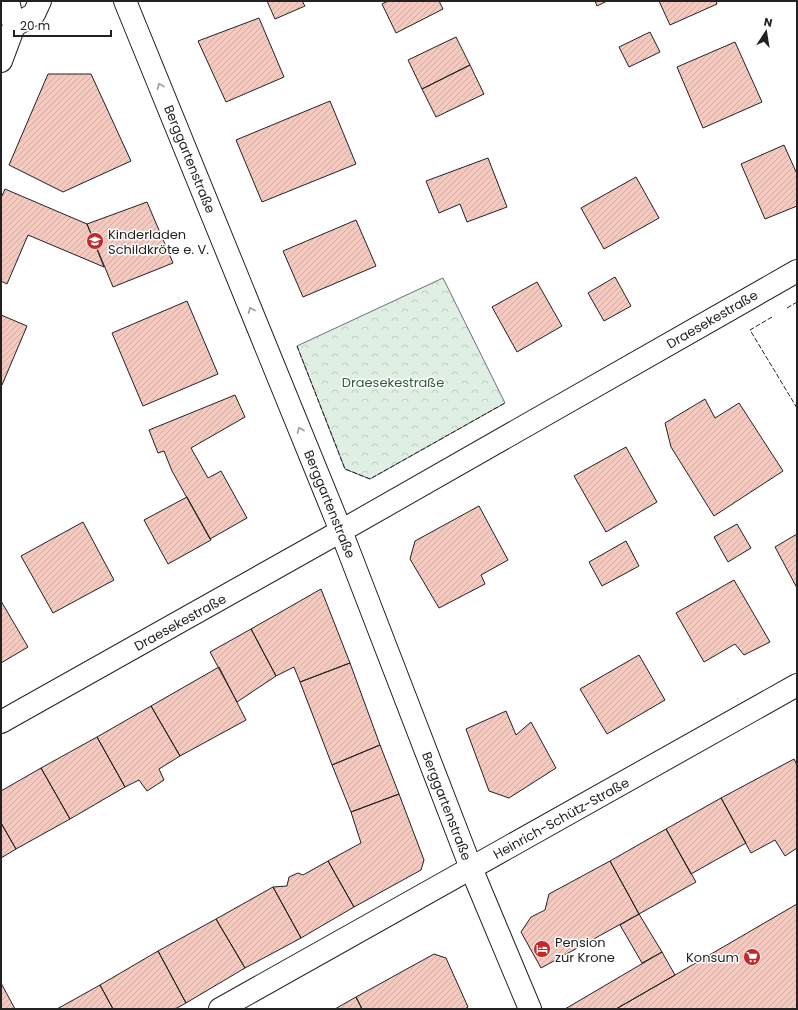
<svg xmlns="http://www.w3.org/2000/svg" width="798" height="1010" font-family="Poppins,sans-serif">
  <style>
    .park { fill: url(#park-crowns); stroke: #6f6f6f }
    .building { fill: url(#building-hatch); stroke: #222 }
    .lines { fill: none; stroke-linecap: round; stroke-linejoin: round }
    .minor-casing { stroke: #222; stroke-width: 24 }
    .secondary-casing { stroke: #222; stroke-width: 24 }
    .minor { stroke: #fff; stroke-width: 22 }
    .secondary { stroke: #fff; stroke-width: 22 }
    .fence { stroke: #222; stroke-width: 1; stroke-dasharray: 5 2; stroke-linecap: butt }
    .oneway { stroke: #9c9c9c }
    .labels { text-anchor: middle; stroke-width: 3; stroke-linejoin: round; paint-order: stroke }
    .street-label { font-size: 13px; fill: #222; stroke: #fff }
    .poi-label { font-size: 13px; fill: #222; stroke: #fff; text-anchor: start }
    .park-label { font-size: 13px; fill: #2f5e38; stroke: #fff }
  </style>
  <defs>
    <pattern id="park-crowns" width="20" height="18" patternUnits="userSpaceOnUse"><rect width="20" height="18" fill="#e0efe3"/><path d="M2 6a3 3 0 1 1 6 0M12 15a3 3 0 1 1 6 0" fill="none" stroke="#c0cdc2"/></pattern>
    <pattern id="building-hatch" width="6" height="6" patternUnits="userSpaceOnUse"><rect width="6" height="6" fill="#f3c9c0"/><path d="M-1 1l2-2M0 6l6-6M5 7l2-2" fill="none" stroke="#d0aca5"/></pattern>
  </defs>
  <rect width="100%" height="100%" fill="#fff"/>
  <path class="park" d="M443 278 505 403 370 479 345 469 297 346Z"/>
  <path class="building" d="M267 1H302L305 6 275 19Z
    M388 1H439L443 9 396 33 382 4Z
    M595 1H607L597 6Z
    M659 1H716L717 4 670 25Z
    M259 18 284 77 226 102 198 41Z
    M650 32 660 52 629 67 619 47Z
    M456 37 470 65 422 89 408 60Z
    M735 42 762 102 703 128 677 67Z
    M470 65 484 94 436 117 422 89Z
    M48 74H91L131 161 63 192 9 165Z
    M330 101 356 164 262 202 236 140Z
    M784 145 797 174V206L765 219 741 164Z
    M488 158 507 207 467 222 460 204 439 213 426 181Z
    M636 177 659 218 604 249 581 208Z
    M5 189 87 224 104 267 28 235 7 284 1 281V198Z
    M147 202 173 263 113 287 87 224Z
    M356 220 376 266 303 297 283 251Z
    M615 277 631 306 604 321 588 293Z
    M537 282 562 326 517 352 492 307Z
    M187 301 218 374 143 406 112 333Z
    M1 315 27 326 2 385H1Z
    M235 395 245 417 191 448 208 478 221 471 247 518 210 539 172 471 164 451 158 453 149 430Z
    M705 399 715 418 739 403 783 471 714 516 671 447 665 423Z
    M626 447 657 502 606 532 574 476Z
    M187 497 211 540 168 564 144 520Z
    M479 506 508 560 481 575 485 584 439 608 410 559 415 541Z
    M83 522 114 580 53 613 21 556Z
    M737 524 751 548 728 562 714 537Z
    M797 534V588L775 547Z
    M626 541 639 566 602 586 589 562Z
    M734 580 770 642 744 655 735 644 704 662 676 613Z
    M321 589 350 663 300 682 294 667 276 676 251 629Z
    M1 601 28 647 1 663Z
    M251 629 276 676 237 702 210 652Z
    M639 655 665 700 607 734 580 689Z
    M350 663 380 745 332 765 300 682Z
    M219 667 246 720 180 756 151 706Z
    M151 706 180 756 159 769 164 780 147 791 139 780 125 787 97 737Z
    M506 711 516 735 531 722 556 768 509 798 489 791 466 729Z
    M97 737 125 787 70 819 41 768Z
    M380 745 399 794 351 812 332 765Z
    M794 759 797 765V848L785 856 775 840 751 853 721 798Z
    M41 768 70 819 16 849 1 823V791Z
    M399 794 424 860 421 870 354 907 328 861 361 843 351 812Z
    M721 798 746 843 691 874 666 829Z
    M1 823 16 849 1 858Z
    M666 829 696 882 639 914 610 861Z
    M328 861 354 907 301 938 273 887 287 886 289 877 298 873 303 875Z
    M610 861 639 914 541 968 521 932 531 917 545 910 549 894Z
    M273 887 301 938 245 968 216 919Z
    M797 904V1009H616L675 975Z
    M639 914 662 952 642 963 620 925Z
    M216 919 245 968 186 1003 158 951Z
    M158 951 186 1003 175 1009H113L100 985Z
    M662 952 675 975 616 1009H565Z
    M434 954 446 958 468 1007 465 1009H362L356 997Z
    M1 983 15 1009H1Z
    M100 985 113 1009H57Z
    M356 997 362 1009H335Z"/>
  <g class="lines">
    <g class="minor-casing">
      <path id="minor" d="M125 1 341 531 471 868 530 1009
        M1 722 341 531 797 271
        M220 1009 797 685"/>
    </g>
    <g class="secondary-casing">
      <path id="secondary" d="M14 26 34 14 40 1
        M1 61 14 26 8 1"/>
    </g>
    <use href="#minor" class="minor"/>
    <use href="#secondary" class="secondary"/>
    <path class="fence" d="M787 308 797 302
      M772 317 750 330 797 408
      M297 346 345 469 370 479 505 403"/>
  </g>
  <defs><path id="oneway-chevron" d="M-2-3.5L2.5 0L-2 3.5" fill="none" stroke-width="1.6" stroke-linecap="round" stroke-linejoin="round"/></defs>
  <g class="oneway">
    <use href="#oneway-chevron" transform="translate(160 86) rotate(-112)"/>
    <use href="#oneway-chevron" transform="translate(251 310) rotate(-112)"/>
    <use href="#oneway-chevron" transform="translate(300 430) rotate(-112)"/>
  </g>
  <defs>
    <g id="school-disc" transform="scale(0.9)"><circle r="9.5" fill="#c62828" stroke="#fff"/><path d="M0-5L7-2L0 1L-7-2ZM-4 1L0 2.5L4 1V4Q0 6-4 4Z" fill="#fff"/></g>
    <g id="hotel-disc" transform="scale(0.9)"><circle r="9.5" fill="#c62828" stroke="#fff"/><path d="M-6-4.5h1.5V1H6V5H4.5V3h-9V5H-6ZM-4 0a1.8 1.8 0 1 1 3.6 0ZM.5 0V-2.5h3Q6-2.5 6 0Z" fill="#fff"/></g>
    <g id="supermarket-disc" transform="scale(0.9)"><circle r="9.5" fill="#c62828" stroke="#fff"/><path d="M-6-5.5h2.5l.6 2H6L4.5 2H-2.5L-4.4-4H-6ZM-1.5 3.2a1.3 1.3 0 1 0 .1 0ZM3 3.2a1.3 1.3 0 1 0 .1 0Z" fill="#fff"/></g>
  </defs>
  <g fill-rule="evenodd">
    <use href="#school-disc" x="95" y="241"/>
    <use href="#hotel-disc" x="542" y="949"/>
    <use href="#supermarket-disc" x="752" y="957"/>
  </g>
  <g class="labels">
    <g class="street-label">
      <text transform="translate(190 159) rotate(68)" y="5">Berggartenstraße</text>
      <text transform="translate(712 319) rotate(-30)" y="5">Draesekestraße</text>
      <text transform="translate(330 504) rotate(68)" y="5">Berggartenstraße</text>
      <text transform="translate(180 622) rotate(-29)" y="5">Draesekestraße</text>
      <text transform="translate(447 806) rotate(69)" y="5">Berggartenstraße</text>
      <text transform="translate(561 818) rotate(-29)" y="5">Heinrich-Schütz-Straße</text>
    </g>
    <g class="poi-label">
      <text x="108" y="239">Kinderladen<tspan x="108" dy="15">Schildkröte e. V.</tspan></text>
      <text x="555" y="947">Pension<tspan x="555" dy="15">zur Krone</tspan></text>
      <text x="739" y="962" text-anchor="end">Konsum</text>
    </g>
    <g class="park-label">
      <text x="393" y="387">Draesekestraße</text>
    </g>
  </g>
  <rect width="798" height="1010" fill="none" stroke="#222222" stroke-width="4"/>
  <g transform="translate(766 32) rotate(12)" stroke="#ffffff" stroke-width="3" paint-order="stroke">
  <path d="M0-3L7 15L0 10L-7 15Z" fill="#222222"/>
  <text y="-6" font-size="11" font-weight="bold" text-anchor="middle" fill="#222222">N</text>
  </g>
  <path d="M14 30v6h97v-6" fill="none" stroke="#222222" stroke-width="2"/>
  <text x="20" y="30" font-size="12" fill="#222222" stroke="#ffffff" stroke-width="3" paint-order="stroke">20 m</text>
</svg>
